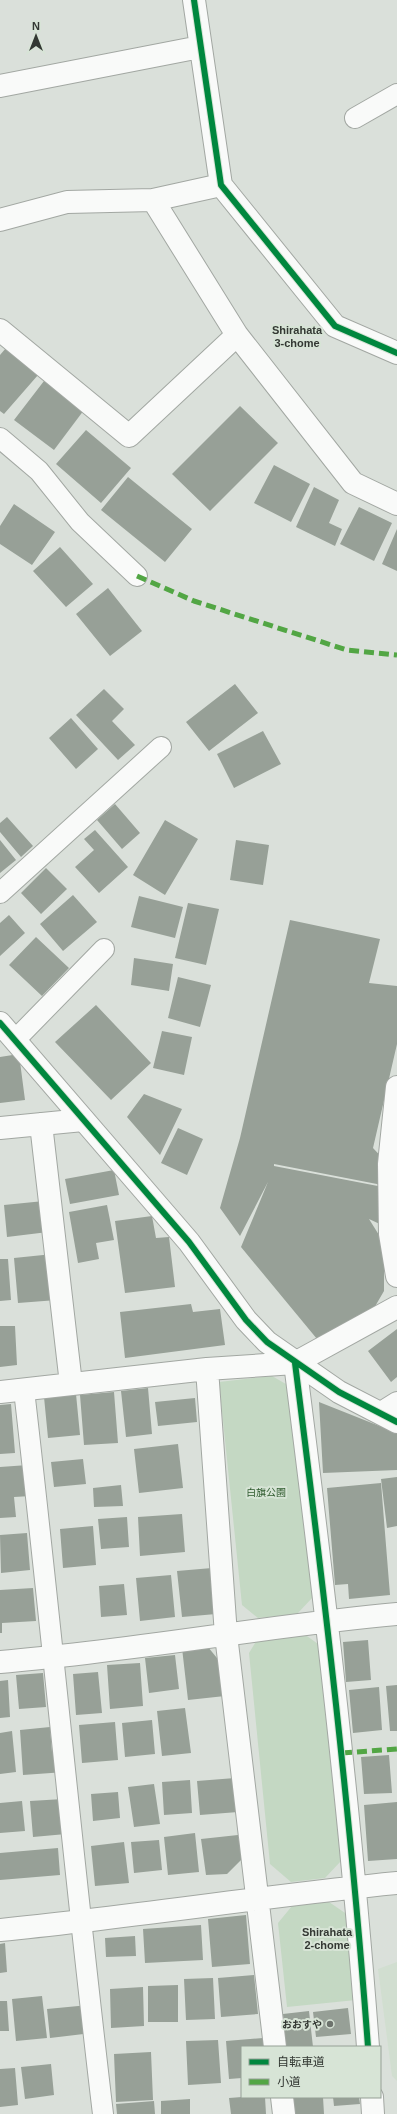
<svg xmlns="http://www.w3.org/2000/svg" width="397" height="2114" font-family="Helvetica,'Noto Sans JP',sans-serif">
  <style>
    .built { fill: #d1ded0 }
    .green { fill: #c4d8c3 }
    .building { fill: #97a097 }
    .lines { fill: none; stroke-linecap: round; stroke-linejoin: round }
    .service-casing { stroke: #a2a7a2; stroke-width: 22 }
    .minor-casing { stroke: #a2a7a2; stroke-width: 24 }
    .tertiary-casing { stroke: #a2a7a2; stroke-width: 24 }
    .service { stroke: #f9faf9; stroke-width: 20 }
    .minor { stroke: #f9faf9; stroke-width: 22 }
    .tertiary { stroke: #f9faf9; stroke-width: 22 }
    .quiet { stroke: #52a644; stroke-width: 5; stroke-dasharray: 10 5; stroke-linecap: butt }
    .cycleway-casing { stroke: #d7e4d6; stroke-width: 8 }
    .cycleway { stroke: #00873e; stroke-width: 6 }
    .poi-dot { fill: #6d736d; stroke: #d7e4d6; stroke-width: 1.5 }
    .labels { text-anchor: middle; stroke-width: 4; stroke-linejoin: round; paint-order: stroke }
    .park-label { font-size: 10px; fill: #2e5a2d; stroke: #d7e4d6 }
    .poi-label { font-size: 10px; font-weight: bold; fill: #333833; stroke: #d7e4d6; text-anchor: end }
    .neighbourhood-label { font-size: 11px; font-weight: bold; fill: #333833; stroke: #d7e4d6 }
  </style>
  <rect width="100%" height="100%" fill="#dae0da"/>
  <path class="built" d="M397 1962V2081L392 2076 378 1969Z"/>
  <path class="green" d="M272 1376 291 1387 313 1597 297 1614 258 1618 242 1605 219 1382Z
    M300 1631 318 1644 341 1861 325 1878 291 1882 270 1864 249 1653 260 1635Z
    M329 1902 348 1915 356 2000 287 2007 278 1923 292 1906Z"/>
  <path class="building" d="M6 348 38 375 4 414 0 411V355Z
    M44 381 84 410 54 450 14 420Z
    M240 406 278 443 210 511 172 474Z
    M86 430 131 468 101 503 56 464Z
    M274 465 310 484 291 522 254 503Z
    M128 477 192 529 165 562 101 510Z
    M314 487 339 500 329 523 342 529 335 546 296 527Z
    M14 504 55 532 32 565 0 544V526Z
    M359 507 392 523 374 561 340 544Z
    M397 529V571L382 564Z
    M60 547 93 584 66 607 33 571Z
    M108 588 142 631 110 656 76 614Z
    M235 684 258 713 209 751 186 722Z
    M104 689 124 709 112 721 135 745 118 760 76 715Z
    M71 718 98 749 76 769 49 738Z
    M263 731 281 764 234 788 217 754Z
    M115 804 140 833 122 849 97 820Z
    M7 817 33 846 21 857 0 832V823Z
    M165 820 198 839 165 895 133 875Z
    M95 830 128 867 99 893 75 867 94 850 84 839Z
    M0 840 16 860 0 873Z
    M236 840 269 845 263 885 230 880Z
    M46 868 67 889 41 914 21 893Z
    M73 895 97 922 63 951 40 924Z
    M139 896 183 907 175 938 131 927Z
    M188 903 219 909 206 965 175 958Z
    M9 915 25 933 0 956V923Z
    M290 920 380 939 369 983 397 986V1044L373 1148 387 1163 382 1185 274 1164V1166L383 1187 384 1226 369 1219 384 1243V1291L370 1315 322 1345 241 1247 268 1182 240 1236 220 1208 240 1138Z
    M36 937 69 968 42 996 9 965Z
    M134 958 173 964 169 991 131 985Z
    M178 977 211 985 200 1027 168 1018Z
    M96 1005 151 1063 111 1100 55 1042Z
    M162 1031 192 1037 184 1075 153 1068Z
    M19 1054 25 1100 0 1103V1057Z
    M144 1094 182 1109 160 1155 127 1117Z
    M178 1128 203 1139 187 1175 161 1163Z
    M114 1170 119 1195 70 1204 65 1179Z
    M44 1201 48 1232 7 1237 4 1205Z
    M107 1205 114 1240 96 1243 99 1259 78 1263 69 1212Z
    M152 1216 156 1238 169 1237 175 1287 125 1293 115 1221Z
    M53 1254 57 1300 18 1303 14 1258Z
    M0 1259H8L11 1300 0 1301Z
    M191 1304 193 1312 220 1309 225 1345 125 1358 120 1312Z
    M0 1326H15L17 1365 0 1367Z
    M397 1329V1377L391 1382 368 1351Z
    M148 1388 152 1434 126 1437 121 1391Z
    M114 1392 118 1443 84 1445 80 1395Z
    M76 1394 80 1435 48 1438 44 1397Z
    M195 1398 197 1422 158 1426 155 1402Z
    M319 1402 397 1433V1470L323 1473Z
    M11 1404 15 1453 0 1454V1405Z
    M178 1444 183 1488 139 1493 134 1449Z
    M83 1459 86 1484 54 1487 51 1462Z
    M28 1465 31 1496 14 1497 16 1517 0 1518V1467Z
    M397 1477V1526L387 1528 381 1479Z
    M381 1483 390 1595 349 1599 348 1584 335 1585 327 1488Z
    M121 1485 123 1506 94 1507 93 1488Z
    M182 1514 185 1552 140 1556 138 1517Z
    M127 1517 129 1547 101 1549 98 1519Z
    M93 1526 96 1565 63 1568 60 1529Z
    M27 1533 30 1570 1 1573 0 1535Z
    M212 1568 216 1614 182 1617 177 1571Z
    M171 1575 175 1617 140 1621 136 1578Z
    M124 1584 127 1615 101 1617 99 1586Z
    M33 1588 36 1621 2 1623V1633H0V1590Z
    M368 1640 371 1680 346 1682 343 1642Z
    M208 1647 221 1663 225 1696 188 1700 182 1648Z
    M175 1655 179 1689 149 1693 145 1658Z
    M140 1663 143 1706 110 1709 107 1665Z
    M98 1672 102 1713 76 1715 73 1674Z
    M43 1673 46 1707 19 1709 16 1675Z
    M8 1680 10 1717 0 1718V1681Z
    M397 1685V1731H390L386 1686Z
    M379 1687 382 1730 353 1733 349 1690Z
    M185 1708 191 1753 162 1756 157 1711Z
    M152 1720 155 1754 125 1757 122 1723Z
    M115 1722 118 1760 82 1763 79 1725Z
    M50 1727 52 1752 63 1751 65 1772 23 1775 20 1730Z
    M12 1731 16 1772 0 1774V1733Z
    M389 1755 392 1793 364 1794 361 1757Z
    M235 1778 238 1812 200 1815 197 1781Z
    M190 1780 192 1813 164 1815 162 1782Z
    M154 1784 160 1824 134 1827 128 1787Z
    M118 1792 120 1818 93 1821 91 1794Z
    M63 1799 66 1834 33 1837 30 1801Z
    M22 1801 25 1831 0 1833V1803Z
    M397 1802V1859L368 1861 364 1805Z
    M195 1833 199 1872 168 1875 164 1837Z
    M238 1835 242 1859 227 1874 206 1875 201 1839Z
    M159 1840 162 1870 134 1873 131 1842Z
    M124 1842 129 1883 95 1886 91 1846Z
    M58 1848 60 1875 0 1880V1853Z
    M246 1915 250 1964 212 1967 208 1919Z
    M201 1925 203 1960 145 1963 143 1929Z
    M135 1936 136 1956 106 1957 105 1938Z
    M5 1943 7 1972 0 1973V1944Z
    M254 1975 258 2014 221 2017 218 1978Z
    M213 1978 215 2019 186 2020 184 1979Z
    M178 1985V2022H148V1986Z
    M143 1987 144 2026 111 2028 110 1989Z
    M42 1996 47 2038 16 2041 12 1999Z
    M0 2001H7L9 2031H0Z
    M89 2005 92 2033 50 2038 47 2009Z
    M348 2008 351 2034 316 2037 313 2012Z
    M309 2011 313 2047H286L283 2014Z
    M263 2038 264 2047H242V2078L229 2079 226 2041Z
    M218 2040 221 2083 188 2085 186 2041Z
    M151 2052 153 2100 116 2102 114 2054Z
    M51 2064 54 2095 25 2099 21 2067Z
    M15 2068 18 2105 0 2107V2069Z
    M242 2097H265L266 2114H231L229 2098Z
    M293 2097H323L324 2114H295Z
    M333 2097H359L360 2104 334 2106Z
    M190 2099V2114H161V2101Z
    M154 2101 155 2114H117L116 2104Z"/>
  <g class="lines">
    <g class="service-casing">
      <path id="service" d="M355 118 397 94
        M0 438 39 471 80 522 137 576
        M0 893 161 747
        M15 1040 104 949
        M24 1390C52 1631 74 1873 103 2114
        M381 1412 397 1402"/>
    </g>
    <g class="minor-casing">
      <path id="minor" d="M194 0 221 185 335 326 397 353
        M0 86 200 47
        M153 200 237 335 353 483 397 504
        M0 220 67 202 153 200 221 185
        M0 330 129 436 237 335
        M397 1087 389 1164 390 1234 397 1276
        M41 1124 71 1384
        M0 1128 83 1120
        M295 1363C324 1591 351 1818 368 2047
        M207 1369 226 1635 275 2047
        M0 1392 207 1369 295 1363 397 1307
        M0 1662C133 1651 264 1626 397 1614
        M0 1930C133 1917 264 1896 397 1883
        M282 2097 284 2114
        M372 2097 373 2114"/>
    </g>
    <g class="tertiary-casing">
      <path id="tertiary" d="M0 1023 189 1242 246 1320 267 1342 339 1392 397 1422"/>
    </g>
    <use href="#service" class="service"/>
    <use href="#minor" class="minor"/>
    <use href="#tertiary" class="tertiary"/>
    <path class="quiet" d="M137 576 194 601 347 650 397 655
      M342 1753 397 1749"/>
    <g class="cycleway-casing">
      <path id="cycleway" d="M194 0 221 185 335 326 397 353
        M0 1023 189 1242 246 1320 267 1342 339 1392 397 1422
        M295 1363C324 1591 351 1818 368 2047"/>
    </g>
    <use href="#cycleway" class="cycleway"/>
  </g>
  <circle class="poi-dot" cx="330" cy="2024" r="4"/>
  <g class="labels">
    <g class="park-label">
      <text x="266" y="1496">白旗公園</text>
    </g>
    <g class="poi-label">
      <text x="322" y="2028">おおすや</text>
    </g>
    <g class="neighbourhood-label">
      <text x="297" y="334">Shirahata<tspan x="297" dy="13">3-chome</tspan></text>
      <text x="327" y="1936">Shirahata<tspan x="327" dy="13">2-chome</tspan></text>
    </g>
  </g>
  <rect x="241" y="2046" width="140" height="52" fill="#d7e4d6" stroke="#959f95"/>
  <rect x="249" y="2059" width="20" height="6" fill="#00873e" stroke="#959f95"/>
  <text x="277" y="2066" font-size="12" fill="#333833">自転車道</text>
  <rect x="249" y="2079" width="20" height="6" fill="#52a644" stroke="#959f95"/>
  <text x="277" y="2086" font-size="12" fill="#333833">小道</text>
  <g transform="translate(36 36)" stroke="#d7e4d6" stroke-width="3" paint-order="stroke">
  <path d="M0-3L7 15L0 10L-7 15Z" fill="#333833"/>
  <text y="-6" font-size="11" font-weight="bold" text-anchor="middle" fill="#333833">N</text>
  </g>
</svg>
